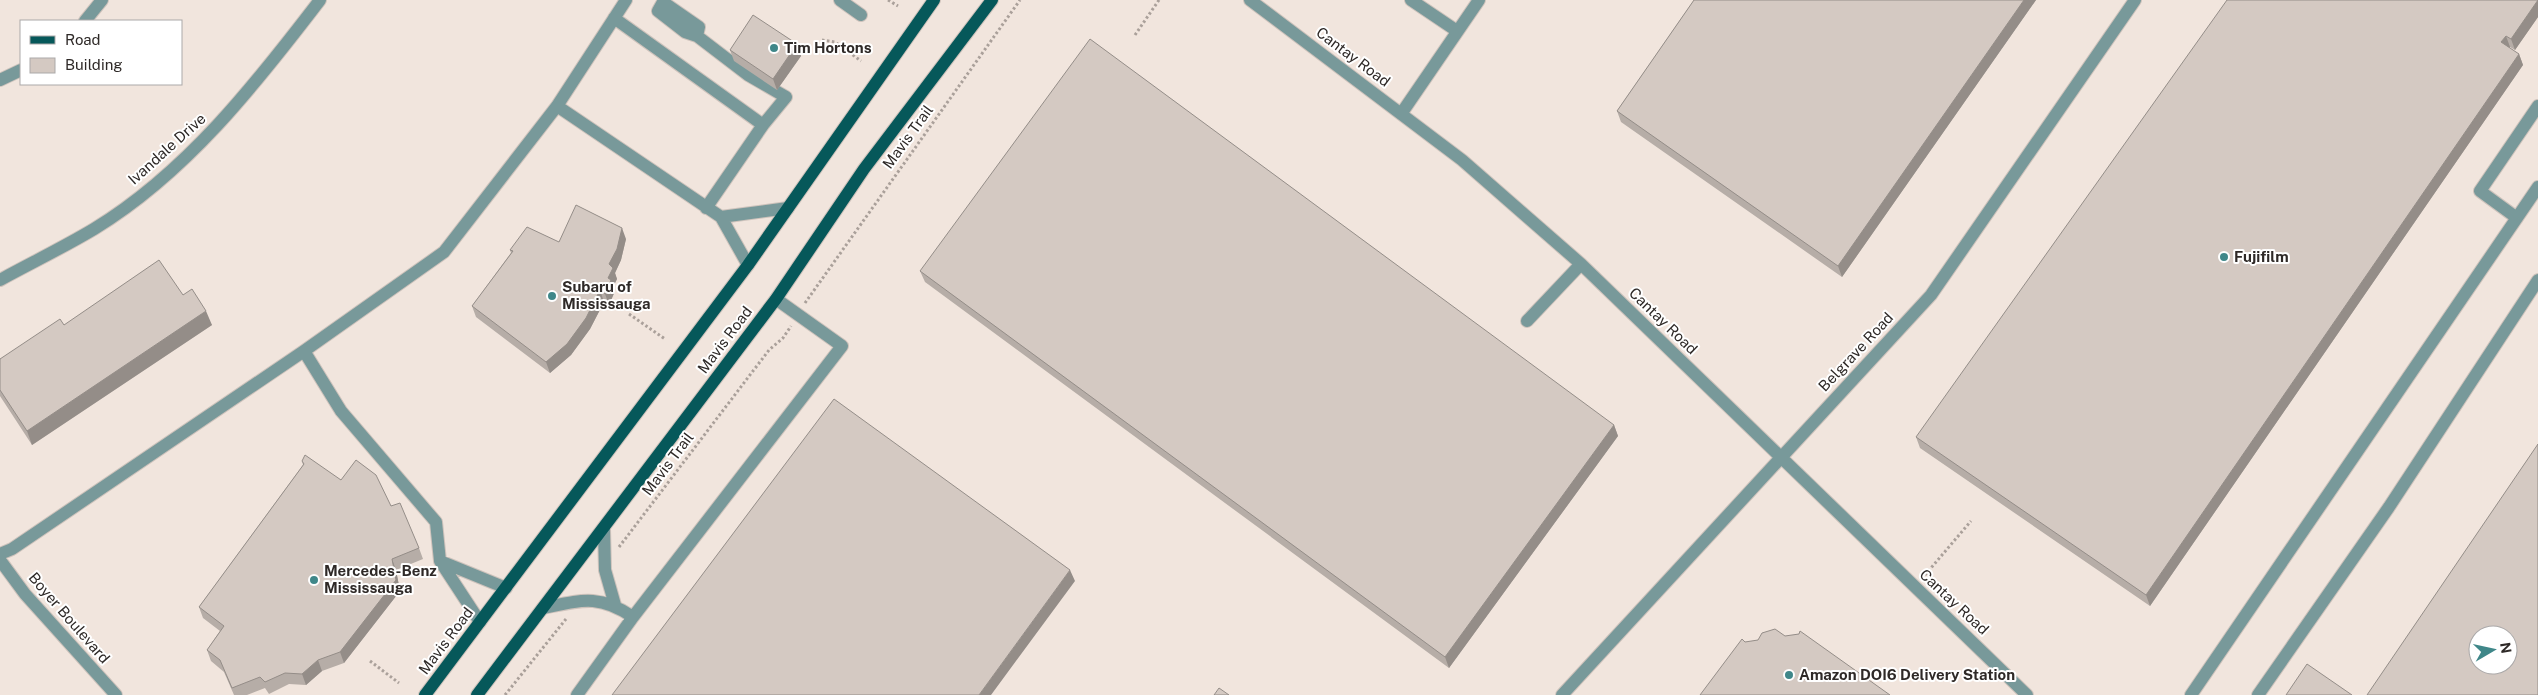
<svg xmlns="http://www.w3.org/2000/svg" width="2538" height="695" font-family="'Public Sans',sans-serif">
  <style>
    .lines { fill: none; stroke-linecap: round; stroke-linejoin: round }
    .minor-casing { stroke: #cec3bc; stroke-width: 14 }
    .major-casing { stroke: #cec3bc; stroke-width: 14 }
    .path { stroke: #aaa09a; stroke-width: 3; stroke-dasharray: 2.5 2.5; stroke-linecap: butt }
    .minor { stroke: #78999a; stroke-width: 12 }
    .major { stroke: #06585a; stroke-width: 12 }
    .wall { fill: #b6ada7 }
    .shaded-wall { fill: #948d88 }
    .building { fill: #d4c9c2; stroke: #948d88; fill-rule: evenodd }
    .poi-dot { fill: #3f8789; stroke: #fff; stroke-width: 2 }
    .labels { text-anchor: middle; stroke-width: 4; stroke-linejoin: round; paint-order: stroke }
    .poi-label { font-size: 15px; font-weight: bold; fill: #2e2927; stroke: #fff; text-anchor: start }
    .street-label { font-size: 15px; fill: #2e2927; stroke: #fff }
  </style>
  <rect width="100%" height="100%" fill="#f1e5dd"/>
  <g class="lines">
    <g class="minor-casing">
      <path id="minor" d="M664 0 663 2 699 27 697 36 748 75 786 97 763 125
        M840 0 861 15
        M1250 0 1462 160 1581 264 2027 695
        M1411 0 1457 31
        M663 2 658 11 685 32 697 36
        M614 18 763 125 706 208
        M85 21 102 0
        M0 80 21 70
        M557 106 721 217 748 265
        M1401 114 1479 0
        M721 217 788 208
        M2517 218 2480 191 2538 106
        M0 280C31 263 64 247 94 229 186 173 255 85 320 0
        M1527 321 1581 264
        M304 351 341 411 436 522 440 561 480 622
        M604 529 605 570 615 605
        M0 554 12 549 304 351 444 252 557 106 626 0
        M0 560 25 594 116 695
        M440 561 506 588
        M543 608C582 600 599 594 633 617L842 346 776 299
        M577 695 633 617
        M1562 695 1931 295 2135 0
        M2191 695 2538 187
        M2258 695 2389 507 2538 280"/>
    </g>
    <g class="major-casing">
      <path id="major" d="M425 695 748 265 934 0
        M477 695 776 299 864 169 992 0"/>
    </g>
    <path class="path" d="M888 0 898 6
      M1135 35 1159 0
      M822 40 835 42 861 61
      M805 303 1020 0
      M629 314 665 339
      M619 547 769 350 783 338 791 326
      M1925 575 1971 521
      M370 661 399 683
      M505 695 566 619"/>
    <use href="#minor" class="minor"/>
    <use href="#major" class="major"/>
  </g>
  <path class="wall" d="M1694 0H2036L1842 277 1621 122 1617 111Z
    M2538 0V17L2515 50 2510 47 2509 48 2519 54 2523 65 2150 606 1920 448 1916 437Z
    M797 44 801 56 777 90 734 61 730 50Z
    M626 239 621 260 615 273 617 279 613 287 615 291 609 305 604 302 590 329 571 355 550 373 476 317 472 306 511 253 510 250Z
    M920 271 1614 425 1618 436 1449 668 925 282Z
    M183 295 212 325 32 445 0 396V359L64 325Z
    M302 461 341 480 391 506 419 548 423 559 396 570 400 591 344 663 322 671 306 685 289 684 269 694 265 688 247 695H234L224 672 211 661 207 650 220 631 203 618 199 607 303 465Z"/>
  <path class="shaded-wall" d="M2024 0H2036L1842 277 1838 266Z
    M2538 0V17L2515 50 2511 39Z
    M2506 36 2510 47 2506 54 2501 42Z
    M797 44 801 56 777 90 773 79Z
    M2519 54 2523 65 2150 606 2146 595Z
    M622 228 626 239 621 260 615 273 617 279 613 287 615 291 609 305 605 294 609 264Z
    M600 290 604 302 590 329 571 355 550 373 546 362Z
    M206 311 212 325 32 445 27 431Z
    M1614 425 1618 436 1449 668 1445 657Z
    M392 559 396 570 400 591 344 663 340 652Z
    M1070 570 1075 581 991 695H979Z
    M318 660 322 671 306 685 302 674Z"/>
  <path class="building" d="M1694 0H2024L1838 266 1617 111Z
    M2227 0H2538L2511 39 2506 36 2501 42 2519 54 2146 595 1916 437Z
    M753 15 797 44 773 79 730 50Z
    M1090 39 1614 425 1445 657 920 271Z
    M576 205 622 228 617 249 609 264 613 268 608 278 611 280 605 294 600 290 586 318 567 344 546 362 472 306 513 251 510 250 527 227 559 242Z
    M159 260 183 295 192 289 206 311 27 431 0 390V359L60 319 64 325Z
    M834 399 1070 570 979 695H612Z
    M2538 444V695H2367ZM2478 635H2508V665H2478Z
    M305 455 341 480 356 460 376 475 391 506 400 503 419 548 392 559 396 580 340 652 318 660 302 674 285 673 265 682 260 677 232 688 220 660 207 650 224 626 199 607 304 464 302 461Z
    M1775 629 1785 636 1799 634 1800 631 1890 695H1700L1742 639 1745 642 1758 640 1762 633Z
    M2307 664 2352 695H2286Z
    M1219 688 1229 695H1214Z"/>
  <g class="poi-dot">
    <circle cx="774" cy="48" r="5"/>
    <circle cx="2224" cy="257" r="5"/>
    <circle cx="552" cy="296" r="5"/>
    <circle cx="314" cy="580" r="5"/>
    <circle cx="1789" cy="675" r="5"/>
  </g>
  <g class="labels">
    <g class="poi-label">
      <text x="784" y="53">Tim Hortons</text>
      <text x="2234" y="262">Fujifilm</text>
      <text x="562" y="292">Subaru of<tspan x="562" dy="17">Mississauga</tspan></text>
      <text x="324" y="576">Mercedes-Benz<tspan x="324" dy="17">Mississauga</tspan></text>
      <text x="1799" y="680">Amazon DOI6 Delivery Station</text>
    </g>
    <g class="street-label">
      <text transform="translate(1353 57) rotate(37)" y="5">Cantay Road</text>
      <text transform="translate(908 137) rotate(-54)" y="5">Mavis Trail</text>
      <text transform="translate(167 149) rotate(-42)" y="5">Ivandale Drive</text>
      <text transform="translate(1663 321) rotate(44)" y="5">Cantay Road</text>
      <text transform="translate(725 340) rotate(-53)" y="5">Mavis Road</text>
      <text transform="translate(1856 352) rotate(-47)" y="5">Belgrave Road</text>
      <text transform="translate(668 464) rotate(-53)" y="5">Mavis Trail</text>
      <text transform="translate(1954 602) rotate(43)" y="5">Cantay Road</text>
      <text transform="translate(69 618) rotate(49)" y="5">Boyer Boulevard</text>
      <text transform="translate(446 641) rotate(-53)" y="5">Mavis Road</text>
    </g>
  </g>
  <rect x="20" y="20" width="162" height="65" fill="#ffffff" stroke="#aba9a9"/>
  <rect x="30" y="36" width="25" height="8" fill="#06585a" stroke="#aba9a9"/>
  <text x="65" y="45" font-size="15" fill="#2e2927">Road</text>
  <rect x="30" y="58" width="25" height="15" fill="#d4c9c2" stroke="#aba9a9"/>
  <text x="65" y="70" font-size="15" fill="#2e2927">Building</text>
  <g transform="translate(2493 650) rotate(81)"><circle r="24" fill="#ffffff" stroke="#aba9a9"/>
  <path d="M0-4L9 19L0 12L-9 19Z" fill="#3f8789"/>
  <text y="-8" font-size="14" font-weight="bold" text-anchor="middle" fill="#2e2927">N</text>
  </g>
</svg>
